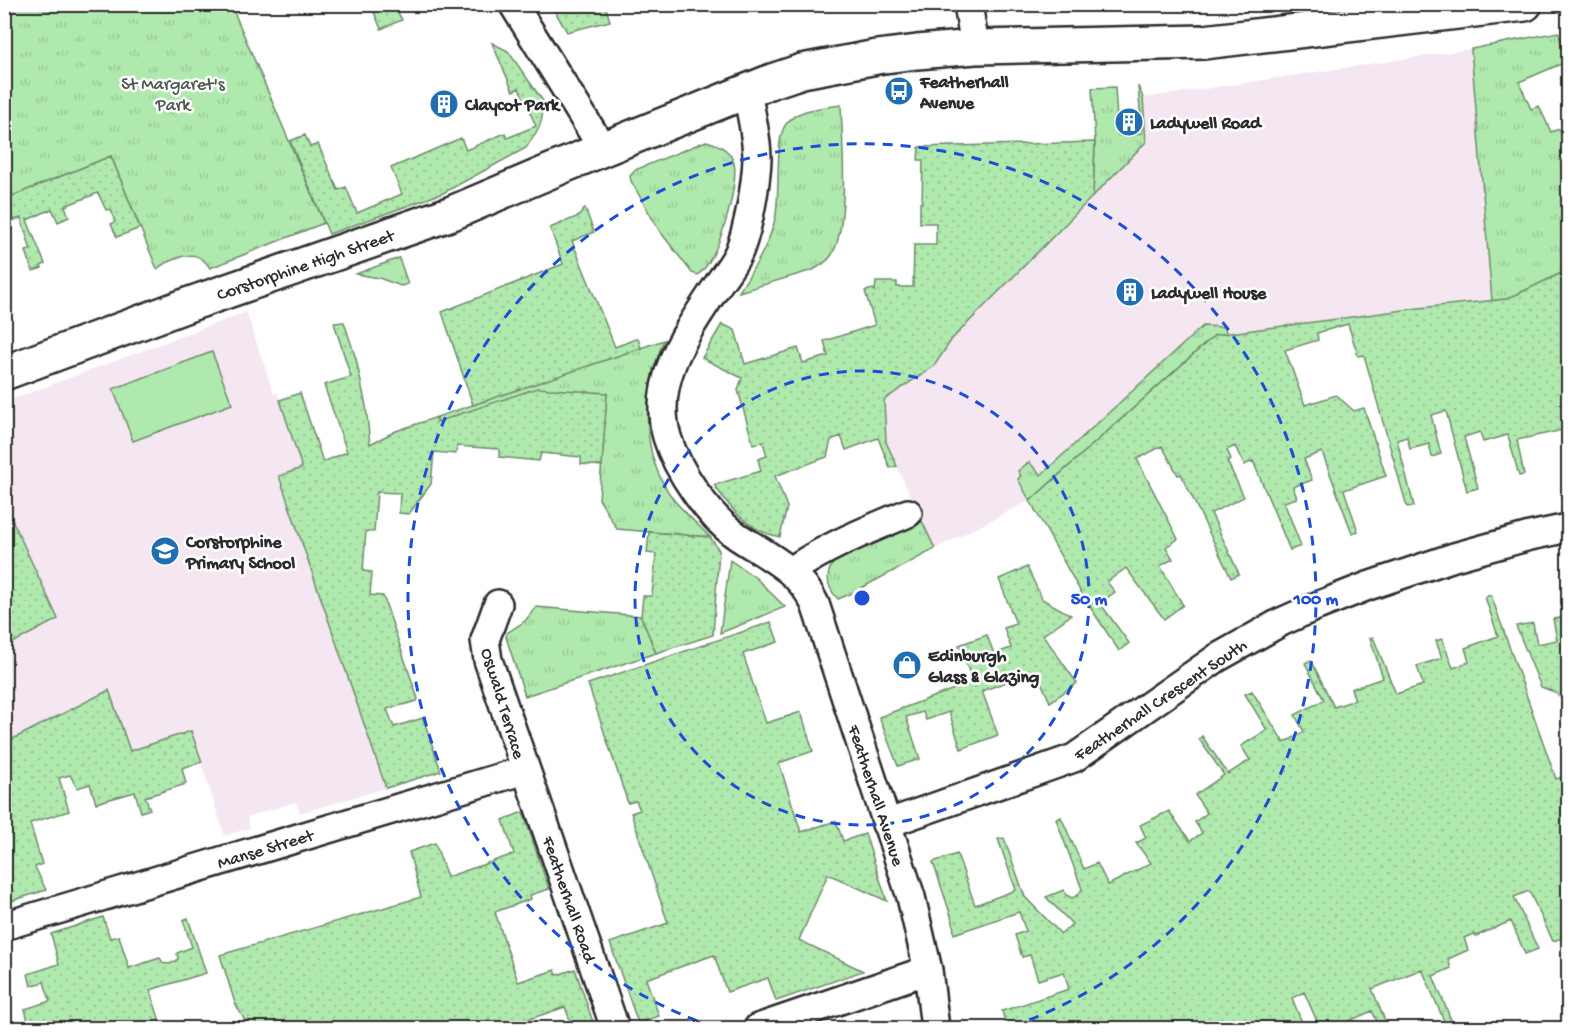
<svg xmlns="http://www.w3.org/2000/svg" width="1573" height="1033" font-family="'Gochi Hand',sans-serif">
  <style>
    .built { fill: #f5e7f1 }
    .grass { fill: url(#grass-tufts); stroke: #6e8a6c; stroke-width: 1.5 }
    .garden { fill: url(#garden-dots); stroke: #6e8a6c; stroke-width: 1.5 }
    .pitch { fill: #b0e9ad; stroke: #6e8a6c; stroke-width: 1.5 }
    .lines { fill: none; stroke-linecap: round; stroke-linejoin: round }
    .minor-casing { stroke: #2b2b2b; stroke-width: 32 }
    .tertiary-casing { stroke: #2b2b2b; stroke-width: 38 }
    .minor { stroke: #fff; stroke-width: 27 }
    .tertiary { stroke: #fff; stroke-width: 33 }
    .ring { fill: none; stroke: #1d4ed8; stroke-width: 3; stroke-dasharray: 10 8 }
    .labels { text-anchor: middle; stroke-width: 5; stroke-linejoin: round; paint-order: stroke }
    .poi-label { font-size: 18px; font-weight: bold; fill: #2b2b2b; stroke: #fff; text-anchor: start }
    .park-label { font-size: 18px; fill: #4c5a4c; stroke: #fff }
    .street-label { font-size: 18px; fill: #2b2b2b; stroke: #fff }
    .centre { fill: #1d4ed8; stroke: #fff; stroke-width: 3 }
    .ring-label { font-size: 18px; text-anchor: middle; font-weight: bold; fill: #1d4ed8; stroke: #fff; stroke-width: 5; stroke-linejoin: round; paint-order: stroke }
  </style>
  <defs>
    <pattern id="grass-tufts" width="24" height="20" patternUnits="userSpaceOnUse" patternTransform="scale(1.5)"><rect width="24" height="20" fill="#b0e9ad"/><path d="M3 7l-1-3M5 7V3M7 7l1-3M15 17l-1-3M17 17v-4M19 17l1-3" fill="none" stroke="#98c895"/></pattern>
    <pattern id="garden-dots" width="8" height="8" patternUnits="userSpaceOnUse" patternTransform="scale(1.5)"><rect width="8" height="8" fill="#b0e9ad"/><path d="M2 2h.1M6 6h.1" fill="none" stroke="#98c895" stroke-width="1.8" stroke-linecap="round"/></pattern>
  </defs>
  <rect width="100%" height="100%" fill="#fff"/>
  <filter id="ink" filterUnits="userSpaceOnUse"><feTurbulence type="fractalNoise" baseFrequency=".0167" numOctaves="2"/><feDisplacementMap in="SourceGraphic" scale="12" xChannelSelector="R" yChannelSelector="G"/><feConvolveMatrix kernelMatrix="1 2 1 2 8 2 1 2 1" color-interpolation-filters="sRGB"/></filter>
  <g filter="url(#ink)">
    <path class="built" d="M1471 49 1492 301 1419 308 1215 335 1033 499 935 549 886 443 884 400 934 366 952 339 1146 142 1143 98Z
      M246 312 274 394 278 393 302 468 279 476 386 788 300 813 296 802 247 817 250 828 225 836 191 732 130 751 109 690 5 743V647L58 619 5 504V402Z"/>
    <path class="grass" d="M5 5H231L324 223 210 268C200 253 190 253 175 259 168 262 162 264 157 269L111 156 5 199Z
      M991 5H1176L1161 7H1008Z
      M1558 32 1568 56V61L1519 82 1531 109 1539 106 1551 132 1559 129 1568 151V270L1507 299 1492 301 1471 49Z
      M1138 86 1143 98 1146 142 1093 196 1095 142 1092 88 1115 87 1118 135 1142 133Z
      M841 105C842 139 850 228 831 256 827 262 820 266 813 270L739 292C753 269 769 246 775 219 781 195 774 139 786 124 798 108 823 108 841 105Z
      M706 141C719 144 730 150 734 163 739 185 718 264 697 275L692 273 659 230 631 181 630 176 635 170Z
      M399 258 408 284 401 286 379 278 356 274Z
      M1203 326 1225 327 1226 334 1215 335 1030 501 1018 479 1021 476 1018 471 1029 462 1041 475Z
      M664 340C643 391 638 453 674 500 685 513 698 525 710 537L617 529 599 499 607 393 436 422 437 417Z
      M922 521 935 549 850 594 838 599C825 586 825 571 837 558Z
      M730 560 756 578 785 607 720 633Z
      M536 607 641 616 656 653 525 696 506 637 507 633 525 621Z"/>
    <path class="garden" d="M371 5H394L402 20 381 29Z
      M551 5H605L610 21 567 32Z
      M492 43 508 51 543 101 542 118 539 128 526 148 443 193 329 234 290 141 305 135 310 147 318 144 338 190 346 187 357 213 402 194 391 168 461 138 466 150 505 133 507 138 536 126 519 88 513 91Z
      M1095 142 1093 196 952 339 934 366 884 400 886 442 897 466 890 468 878 438 846 450 841 436 831 440 827 457 775 476 787 507 780 537C748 531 731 509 714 485L761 471 758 459 767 456 763 442 753 444 738 390 742 378 702 358 722 324 735 330 745 364 798 348 803 363 828 356 824 341 875 325 865 291 873 289 875 291 876 282H897V287H913L914 245H936V223H920V203H922L923 160H918L919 147Z
      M111 156 140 228 117 237 111 224 115 222 111 209 106 210 98 193 65 206 69 217 58 222 52 209 27 220 45 264 41 266 42 268 33 271 26 251 31 250 21 218 5 223V199Z
      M585 208 594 232 572 241 615 347 638 338 641 348 473 405 442 312 563 264 550 228 579 216Z
      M1568 270V429L1517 440 1524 475 1519 476 1508 435 1483 442 1480 432 1464 437 1478 488 1467 491 1446 411 1431 415 1441 454 1432 457 1429 444 1410 449 1407 437 1397 440 1414 506 1407 507 1364 355 1358 356 1348 324 1317 333 1318 340 1285 350 1305 405 1336 395 1354 411 1364 408 1386 476 1344 490 1358 531 1352 533 1322 452 1304 459 1312 480 1293 487 1297 498 1284 502 1301 546 1290 550 1253 461 1244 465 1235 446 1227 450 1231 459 1227 461 1244 497 1211 513 1239 574 1231 578 1181 474 1178 475 1162 446 1137 459 1178 539 1166 547 1173 559 1160 566 1183 605 1164 619 1126 568 1107 582 1115 592 1100 603 1129 643 1119 651 1083 596 1030 501 1215 335 1419 308 1507 299Z
      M344 322 356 359 366 406 370 444 396 431 437 417V422L537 388 607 393 602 466 581 464V457L541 453 539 461 499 457V449L457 446 456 454 434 452 431 484 409 514 399 513 400 493 377 492 374 532 366 531 363 571 372 572 370 595 383 596 418 699 417 701 387 709 394 727 423 718 441 771 386 788 279 476 302 468 280 400 300 393 323 462 347 452 324 385 351 377 334 323Z
      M8 511 58 619 5 647 4 513Z
      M649 532 710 537 719 550 713 635 656 653 641 616 643 596H652L656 554 647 553Z
      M1027 567 1042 599 1071 615 1043 635 1077 683 1050 702 1036 671 982 691 998 735 961 749 949 712 926 720 923 712 906 717 920 759 898 766 879 717 973 682 959 645 987 635 994 654 1011 648 1004 628 1016 624 999 579Z
      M1491 595 1556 779 1568 775V936L1553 941 1529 891 1514 897 1538 949 1525 954 1511 921 1476 936 1474 934 1464 938 1468 950 1448 959 1451 968 1433 976 1454 1027 1447 1028 1422 969 1372 989 1388 1028H1380L1372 1011 1333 1028H1320L1304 992 1292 998 1301 1020 1284 1028H1149L1148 1024 1136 1028H1024L1023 1026 1016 1028H997L1006 1025 1002 1011 1069 989 1064 972 1038 980 1030 955 1022 957 1015 935 1026 931 1019 912 954 934 953 922 933 862 957 854 975 905 1016 890 998 839 1004 838 1025 897 1061 934 1072 924 1046 897 1064 890 1066 895 1072 898 1078 895 1082 889 1056 819 1061 817 1084 869 1097 863 1108 885 1151 863 1136 843 1146 838 1140 825 1169 811 1190 841 1202 833 1195 822 1207 813 1195 795 1224 775 1199 739 1202 736 1228 774 1250 760 1241 746 1267 730 1245 694 1252 691 1284 743 1304 732 1295 715 1324 700 1305 663 1311 660 1334 707 1355 700 1351 689 1383 678 1370 638 1373 637 1396 694 1423 685 1417 666 1442 658 1436 641 1442 639 1453 668 1469 662 1465 648 1498 636 1485 597Z
      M1568 617V616V703L1554 692 1541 687 1516 626 1533 623 1537 644 1557 640 1553 619Z
      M771 622 778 642 743 654 766 723 801 712 813 751 779 763 801 832 836 821 843 841 865 834 887 901 828 874 799 940 863 971 776 1001 768 978 727 992 714 955 646 979 659 1016 638 1023 610 943 668 923 631 813 640 810 636 801 628 803 588 684Z
      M109 690 130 751 191 731 202 762 182 768 186 784 145 797 150 809 141 812 135 792 96 803 90 784 77 788 70 775 59 778 69 811 30 823 42 864 35 867 46 890 5 903V743Z
      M523 812 549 889 530 895 531 899 495 912 518 982 555 970 557 975 575 969 595 1028H573L565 1007 503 1028H249L235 1003 220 955 421 897 409 852 435 843 447 877 514 854 503 820Z
      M103 917 110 938 119 936 129 968 160 958 163 963C168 965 175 963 178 959L177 953 192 947 183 920 188 918 206 973 150 990 162 1028H56L53 1020 24 1028H5L28 1021 25 1009 50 1001 44 982 31 986 28 974 59 964 51 934Z"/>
    <path class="pitch" d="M212 352 232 404 133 441 113 389Z"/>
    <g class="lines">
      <g class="minor-casing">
        <path id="minor" d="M513 4 603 149
          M968 4 975 47
          M747 92C751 114 757 137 757 159 756 184 749 225 740 249 736 261 726 272 719 283 689 329 650 379 667 437 677 470 708 516 737 536 767 556 799 569 815 604L911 897 928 970 935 1028
          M791 571C827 546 868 530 908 513
          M498 604 485 640 488 660 615 1028
          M886 824 1074 758 1217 658 1281 622 1317 606 1368 586 1454 557 1530 536 1568 528
          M4 926 525 770
          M758 1028 928 970"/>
      </g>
      <g class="tertiary-casing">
        <path id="tertiary" d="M4 373 190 304 452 213 603 149 772 81 802 71 877 57 917 52 975 47 1204 42 1525 4"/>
      </g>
      <use href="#minor" class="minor"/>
      <use href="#tertiary" class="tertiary"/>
    </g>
  </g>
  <g class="ring">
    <circle cx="862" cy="598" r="227"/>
    <path d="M714 1027A454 454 0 1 1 1010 1027"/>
  </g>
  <defs>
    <g id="bus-disc" transform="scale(1.5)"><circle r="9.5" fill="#1f6fb2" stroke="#fff"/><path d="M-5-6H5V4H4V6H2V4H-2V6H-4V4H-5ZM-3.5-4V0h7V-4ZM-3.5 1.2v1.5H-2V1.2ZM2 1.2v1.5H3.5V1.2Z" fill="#fff"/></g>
    <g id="building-disc" transform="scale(1.5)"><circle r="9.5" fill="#1f6fb2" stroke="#fff"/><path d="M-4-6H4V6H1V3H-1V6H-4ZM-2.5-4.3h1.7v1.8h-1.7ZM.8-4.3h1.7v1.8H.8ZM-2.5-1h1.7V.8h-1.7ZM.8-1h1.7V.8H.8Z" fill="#fff"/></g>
    <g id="school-disc" transform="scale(1.5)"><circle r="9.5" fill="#1f6fb2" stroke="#fff"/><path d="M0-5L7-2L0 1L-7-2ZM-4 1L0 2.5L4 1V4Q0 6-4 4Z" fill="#fff"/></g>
    <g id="shop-disc" transform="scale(1.5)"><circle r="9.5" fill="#1f6fb2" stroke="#fff"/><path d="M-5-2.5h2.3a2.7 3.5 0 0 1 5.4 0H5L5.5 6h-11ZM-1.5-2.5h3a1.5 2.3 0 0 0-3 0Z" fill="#fff"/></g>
  </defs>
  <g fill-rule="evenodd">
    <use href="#bus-disc" x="899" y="91"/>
    <use href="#building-disc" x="444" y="104"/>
    <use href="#building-disc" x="1129" y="122"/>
    <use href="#building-disc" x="1130" y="292"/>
    <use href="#school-disc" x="165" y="551"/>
    <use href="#shop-disc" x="907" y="665"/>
  </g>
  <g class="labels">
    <g class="poi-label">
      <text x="920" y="87">Featherhall<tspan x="920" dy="21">Avenue</tspan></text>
      <text x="465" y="110">Claycot Park</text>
      <text x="1150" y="128">Ladywell Road</text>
      <text x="1151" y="298">Ladywell House</text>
      <text x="186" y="547">Corstorphine<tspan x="186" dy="21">Primary School</tspan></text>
      <text x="928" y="661">Edinburgh<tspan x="928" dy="21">Glass &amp; Glazing</tspan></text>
    </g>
    <g class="park-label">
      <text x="173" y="89">St Margaret's<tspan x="173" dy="21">Park</tspan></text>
    </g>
    <g class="street-label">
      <text transform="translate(305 264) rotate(-19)" y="6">Corstorphine High Street</text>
      <text transform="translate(1160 699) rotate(-34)" y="6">Featherhall Crescent South</text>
      <text transform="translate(504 703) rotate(73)" y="6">Oswald Terrace</text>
      <text transform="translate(877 795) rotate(72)" y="6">Featherhall Avenue</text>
      <text transform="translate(265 848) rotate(-17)" y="6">Manse Street</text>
      <text transform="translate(570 899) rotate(71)" y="6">Featherhall Road</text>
    </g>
  </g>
  <circle cx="862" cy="598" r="9" class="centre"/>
  <g class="ring-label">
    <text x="1089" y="604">50 m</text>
    <text x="1316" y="604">100 m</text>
  </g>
  <rect width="1573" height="1033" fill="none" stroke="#fff" stroke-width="24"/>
  <rect x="12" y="12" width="1549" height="1009" fill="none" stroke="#2b2b2b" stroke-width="2" filter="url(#ink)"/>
</svg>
